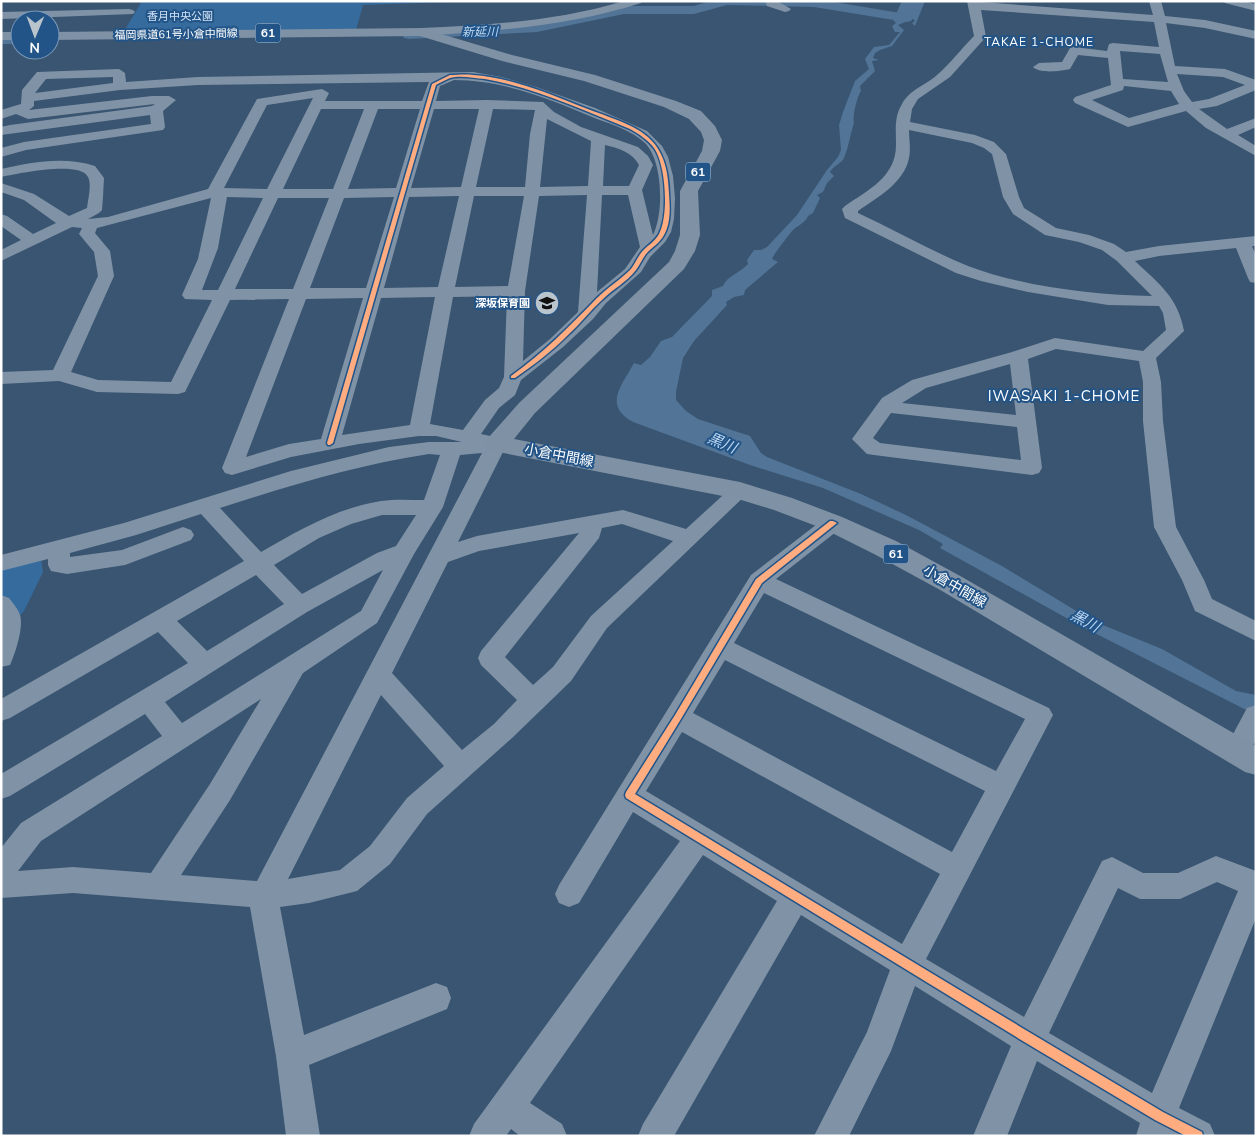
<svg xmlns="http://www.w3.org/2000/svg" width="1257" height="1137" font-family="'Nunito Sans','Noto Sans JP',sans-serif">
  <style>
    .green { fill: #366b9e }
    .water { fill: #517497 }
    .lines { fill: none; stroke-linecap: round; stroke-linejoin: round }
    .river { fill: #517497; fill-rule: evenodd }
    .minor { fill: #8093a6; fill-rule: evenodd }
    .major { fill: #7f91a4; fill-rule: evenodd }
    .cycleway-casing { stroke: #225488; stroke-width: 3 }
    .cycleway { fill: #ffac80; fill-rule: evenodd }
    .labels { text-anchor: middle; stroke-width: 4; stroke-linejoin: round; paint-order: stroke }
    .far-park-label { font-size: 11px; fill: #d2e5f7; stroke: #225488 }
    .far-street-label { font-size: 11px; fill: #fff; stroke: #225488 }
    .far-poi-label { font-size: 11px; font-weight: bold; fill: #fff; stroke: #225488; text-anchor: end }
    .far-water-label { font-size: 12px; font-style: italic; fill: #b9d6f1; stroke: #225488 }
    .shield { fill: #225488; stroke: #bdccdb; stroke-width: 1 }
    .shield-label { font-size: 12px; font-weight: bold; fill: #fff }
    .far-neighbourhood-label { font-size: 12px; letter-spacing: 1px; fill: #fff; stroke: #225488 }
    .street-label { font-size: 14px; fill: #fff; stroke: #225488 }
    .neighbourhood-label { font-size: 15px; letter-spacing: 1px; fill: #fff; stroke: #225488 }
    .water-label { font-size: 15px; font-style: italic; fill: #b9d6f1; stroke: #225488 }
  </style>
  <rect width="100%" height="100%" fill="#395571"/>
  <path class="green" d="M142 1H474L363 5 356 30 123 33Z
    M41 558 43 572 24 611 1 635V559Z"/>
  <path class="water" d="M902 1H925L915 26 912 23 915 21 913 19 898 25 904 30 892 46 880 50 875 53 873 58 879 60 872 61 875 71 860 86 861 91C857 97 852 117 854 123 850 135 849 146 844 158 842 163 833 166 830 172L834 176 827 183 823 192 817 195 820 198 813 213 808 216C806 222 799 225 794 229 791 232 773 255 772 259L778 262 745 290 744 295 734 297 726 302 727 305 694 341 683 358 676 392V400L686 411 698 419 750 436 761 453 767 457 861 494 906 515 1002 566 1093 621 1162 649 1236 691 1256 695V715L1079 625 940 548 943 544 919 530 823 488 750 465 633 422C603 405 621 387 634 363L641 365 650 357 661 341 672 337 712 296V290L723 286C727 276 740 273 748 264L747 260 754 250H761L767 247 797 215 827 170 838 157 841 150 839 125 843 112 855 81 869 69 865 59 874 47 889 45 900 32H895L892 26 896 23 893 20Z"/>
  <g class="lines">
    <path class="river" d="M710 1H829L906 14 911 15 913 18 911 21 906 22 814 7 727 5 694 14H624L537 32 409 39 404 38 402 35 404 32 409 31 537 24 624 6H694Z
      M1 36H20V44H1Z"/>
    <path class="minor" d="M624 1H643L641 3C569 26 496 31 421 36L415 32 421 28C489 25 558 21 624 1Z
      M765 1H777L791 9 789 11 785 12 767 6Z
      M967 1 1153 15 1149 1H1161L1165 16 1205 20 1256 31V39L1205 28 1166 23 1175 66 1225 69 1256 80V90L1217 106 1199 109 1227 129 1256 118V127L1238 135 1256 146V156L1206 128 1186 111 1128 127 1075 103 1073 100 1075 97 1111 85 1108 58 1078 55 1070 69C1061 71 1040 74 1033 67L1039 63 1062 62 1070 48 1074 47 1107 51 1109 44 1113 43 1159 47 1154 22 981 10 986 37 950 77 918 99 912 109 910 122 975 135 994 142 1006 154 1019 197 1024 208 1056 228 1089 235 1114 244 1126 252 1159 246 1256 236V246H1252L1256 256V283L1250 282 1248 278 1236 248 1159 256 1135 261C1159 284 1178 297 1184 331L1156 358 1161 382 1163 421 1176 527 1204 580 1212 599 1256 621V641L1195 611 1182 580 1154 527 1143 421V382L1139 361 1056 349 1028 359 1042 468 1039 473 1032 475 874 455 867 454 852 439 882 398 912 380 1012 352 1055 338 1143 351 1166 330 1163 313 1159 306 1108 305 1028 292 981 281 956 273 845 218 842 209 845 206C868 190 896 177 896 145 896 130 894 117 902 104 910 89 925 86 937 75 950 64 961 49 974 36ZM1120 51 1160 54 1168 82 1123 79ZM1177 74 1223 77 1245 85 1209 99 1192 102 1184 91ZM1124 86 1171 91 1179 104 1129 118 1092 100 1123 90ZM909 130 972 143 984 148 992 154 1003 197 1013 214 1045 235 1079 242 1102 250 1117 261 1152 296C1093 295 1024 287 968 266 931 251 895 230 858 213V211C878 197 904 183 909 158 911 149 909 139 909 130ZM1010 364 1016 415 902 403 926 388ZM891 413 1017 427 1021 460 880 443 873 438Z
      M1223 1H1243L1256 4V11L1225 3Z
      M129 9 133 10 135 12 133 14 1 19V12Z
      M119 69 125 73 126 82 198 77 473 72 501 77 536 87 595 108 647 131 662 146 668 157 673 176 675 198 674 219 671 232 665 242 650 257 641 272 606 303 593 319 563 347 521 380 515 395 499 408 481 434 504 439 507 444 458 542 477 536 623 510 686 529 733 486 740 484 747 486 750 491 607 628 571 681 512 738 427 814 390 864 357 891 309 903 280 907 304 1035 436 983 447 987 451 998 447 1009 309 1065 320 1136H286L276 1056 250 907 73 893 1 898V848L21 823 162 736 145 714 10 796 1 799V774L188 663 158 632 10 718 1 721V699L244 561 201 514 136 535 70 553V557L122 550 183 527 191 530 194 535 191 540 125 565 67 574 51 571 48 565V559L1 571V555L124 523 291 471 389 447 429 442H462L436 436H419L359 444 291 457 232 475 225 473 222 468 289 299 230 300 185 392 178 394 97 392 59 381 1 384V372L53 370 98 276 94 252 79 234 82 228 72 227 1 261V250L21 240 1 226V214L7 216 33 234 56 223 24 200 1 192V183L34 194 69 216 87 208C88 199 92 185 88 177 80 160 16 174 1 177V169C32 162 64 156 95 166L104 178 103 197 102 210 99 213 88 219 108 217 208 189 257 99 322 89 329 93 325 101H422L429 82 198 85 120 90 34 101V106L29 110 152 96H169L176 100 163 111 165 127 163 130 26 150 1 157V148L24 142 151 124 150 115 1 135V127L10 125 152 106 155 104 28 119 16 114 1 119V110L21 104 22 90 37 72ZM113 77V83L35 93 46 79ZM454 80C504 80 552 100 597 119 614 125 632 131 645 143 663 161 664 213 653 235L642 190 653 165 648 156 638 147 581 127 554 112 543 102 487 100 436 101 440 86ZM313 98 267 189 224 188 267 105ZM321 109H364L333 189H283ZM378 109H420L396 188 348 189ZM434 109H479L461 187 411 188ZM493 109 535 110 530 134 525 187H476ZM547 119 591 141 588 186 540 187ZM605 145C618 148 632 152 639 165L629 186H603ZM587 195 578 312 550 339 523 361 525 291 539 196ZM602 195H628L640 247 625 269 597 292ZM459 196 438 287 384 288 409 197ZM474 196H524L508 286 455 287ZM227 197 263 198 218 290H202L218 248ZM394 197 366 288H310L344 198ZM211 198 198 259 182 295 185 299 212 300 171 382 98 380 71 372 114 276 110 251 95 233 97 228ZM278 198H329L293 289H235ZM507 296 504 377 499 388 485 400 463 430 430 424 453 297ZM435 297 410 425 342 435 381 298ZM363 298 321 439 289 444 246 457 306 299ZM482 453 257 881 181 875 230 800 303 673 377 623 414 554 443 507 460 455ZM429 454 440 455 424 500C410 500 395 499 381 501 337 508 299 530 261 552L220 508C288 486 357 465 429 454ZM382 515H416L396 546 377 553 302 594 274 565 319 538 351 524ZM622 524 673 541 591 616 553 667 533 685 505 657 599 538 602 528ZM579 533 481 651 478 658 481 665 517 700 494 724 462 750 392 673 448 562 479 551ZM383 570 361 611 182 723 165 702 307 612ZM256 575 284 604 207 651 177 621ZM381 695 444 766 407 798 370 846 340 870 288 879ZM261 699 210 784 151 873 73 867 18 871 41 841Z
      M833 516 841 518 844 523 841 528 776 579 1049 708 1053 715 926 959 1024 1017 1102 861 1112 857 1143 873H1178L1216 856 1256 871V918L1179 1108 1210 1124 1215 1136H1136L1140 1123 1037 1061 1007 1136H973L1011 1046 915 986 891 1051 849 1136H814L867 1032 890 970 801 915 674 1136H638L643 1124 777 901 703 855 530 1103 562 1124 567 1136H520L511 1129 506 1136H469L474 1124 680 841 633 812 579 903 569 907 559 903 555 894 559 885 751 575 825 518ZM764 593 1025 719 996 771 734 643ZM725 660 985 791 952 852 693 713ZM682 732 940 874 902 944 646 791ZM1217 882 1238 891 1152 1093 1049 1033 1118 888 1140 899H1180Z
      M1 595 9 598C13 603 18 609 20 615 24 627 15 654 10 665L1 667Z
      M1256 705V740L1246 759 1237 762 1228 759 1224 751 1247 708Z"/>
    <path class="major" d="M421 28 512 55 595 75 676 101 701 111 715 126 722 140 720 151 698 191 700 235 695 251 684 269 535 413 514 439 740 482 792 498 842 517 896 541 962 577 1256 746V775L1245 772 942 591 876 555 824 529 774 510 738 499 488 450 485 444 488 438 519 403 669 262 675 251 680 235V191L702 151 704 140 701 132 689 119 664 107 584 81 502 61 420 36 50 40V32Z
      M1 32H20V40H1Z"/>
    <g class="cycleway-casing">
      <path id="cycleway" d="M450 75C458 75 465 74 473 75 509 77 551 94 585 108 635 127 668 132 669 194 670 207 671 223 664 235 660 243 652 247 646 254 642 259 640 265 636 270 627 282 613 289 602 300 590 311 580 324 568 335 552 351 534 365 515 378H511V376C543 353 569 327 596 299 607 288 620 280 631 269 635 264 637 258 641 253 646 246 655 242 659 234 669 215 666 165 654 148 648 140 639 134 630 129 583 110 535 88 485 79 474 78 460 75 450 78 445 80 440 83 436 85L333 443 330 445H328L327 443 432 84Z
        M830 521H833L837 523 762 583 681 719 635 794 1034 1035 1163 1112 1202 1132 1203 1136H1186L1155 1120 1026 1043 626 798 625 795 626 792 675 715 756 579Z"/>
    </g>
    <use href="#cycleway" class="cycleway"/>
  </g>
  <defs>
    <g id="school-disc" transform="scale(1.25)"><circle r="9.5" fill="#bac4cd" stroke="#225488"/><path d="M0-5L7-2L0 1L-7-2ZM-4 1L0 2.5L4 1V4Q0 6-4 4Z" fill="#111"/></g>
  </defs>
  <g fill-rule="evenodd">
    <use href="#school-disc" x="547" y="303"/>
  </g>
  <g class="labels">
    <g class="far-park-label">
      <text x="180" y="20">香月中央公園</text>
    </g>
    <g class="far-street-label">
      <text transform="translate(176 34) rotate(-1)" y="4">福岡県道61号小倉中間線</text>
    </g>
    <g class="far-poi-label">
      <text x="530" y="307">深坂保育園</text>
    </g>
    <g class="far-water-label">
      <text transform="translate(480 32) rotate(-1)" y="4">新延川</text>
    </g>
    <g class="shield">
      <rect x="255.5" y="23.5" width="25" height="19" rx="4"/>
      <rect x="685.5" y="162.5" width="25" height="19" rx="4"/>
      <rect x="883.5" y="544.5" width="25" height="19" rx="4"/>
    </g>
    <g class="shield-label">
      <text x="268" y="37">61</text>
      <text x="698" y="176">61</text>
      <text x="896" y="558">61</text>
    </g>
    <g class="far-neighbourhood-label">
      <text x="1039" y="46">TAKAE 1-CHOME</text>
    </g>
    <g class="street-label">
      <text transform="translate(559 455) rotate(11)" y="5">小倉中間線</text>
      <text transform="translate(955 586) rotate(30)" y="5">小倉中間線</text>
    </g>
    <g class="neighbourhood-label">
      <text x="1064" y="401">IWASAKI 1-CHOME</text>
    </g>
    <g class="water-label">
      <text transform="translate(722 443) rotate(23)" y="5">黒川</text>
      <text transform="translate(1085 621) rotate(28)" y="5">黒川</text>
    </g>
  </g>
  <rect width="1257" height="1137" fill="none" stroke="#ffffff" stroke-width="5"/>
  <g transform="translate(35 35) rotate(181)"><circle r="24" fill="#225488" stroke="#7a98b8"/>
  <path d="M0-4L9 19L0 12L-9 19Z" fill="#bac4cd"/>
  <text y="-8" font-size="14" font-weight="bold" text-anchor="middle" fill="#ffffff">N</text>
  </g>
</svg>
